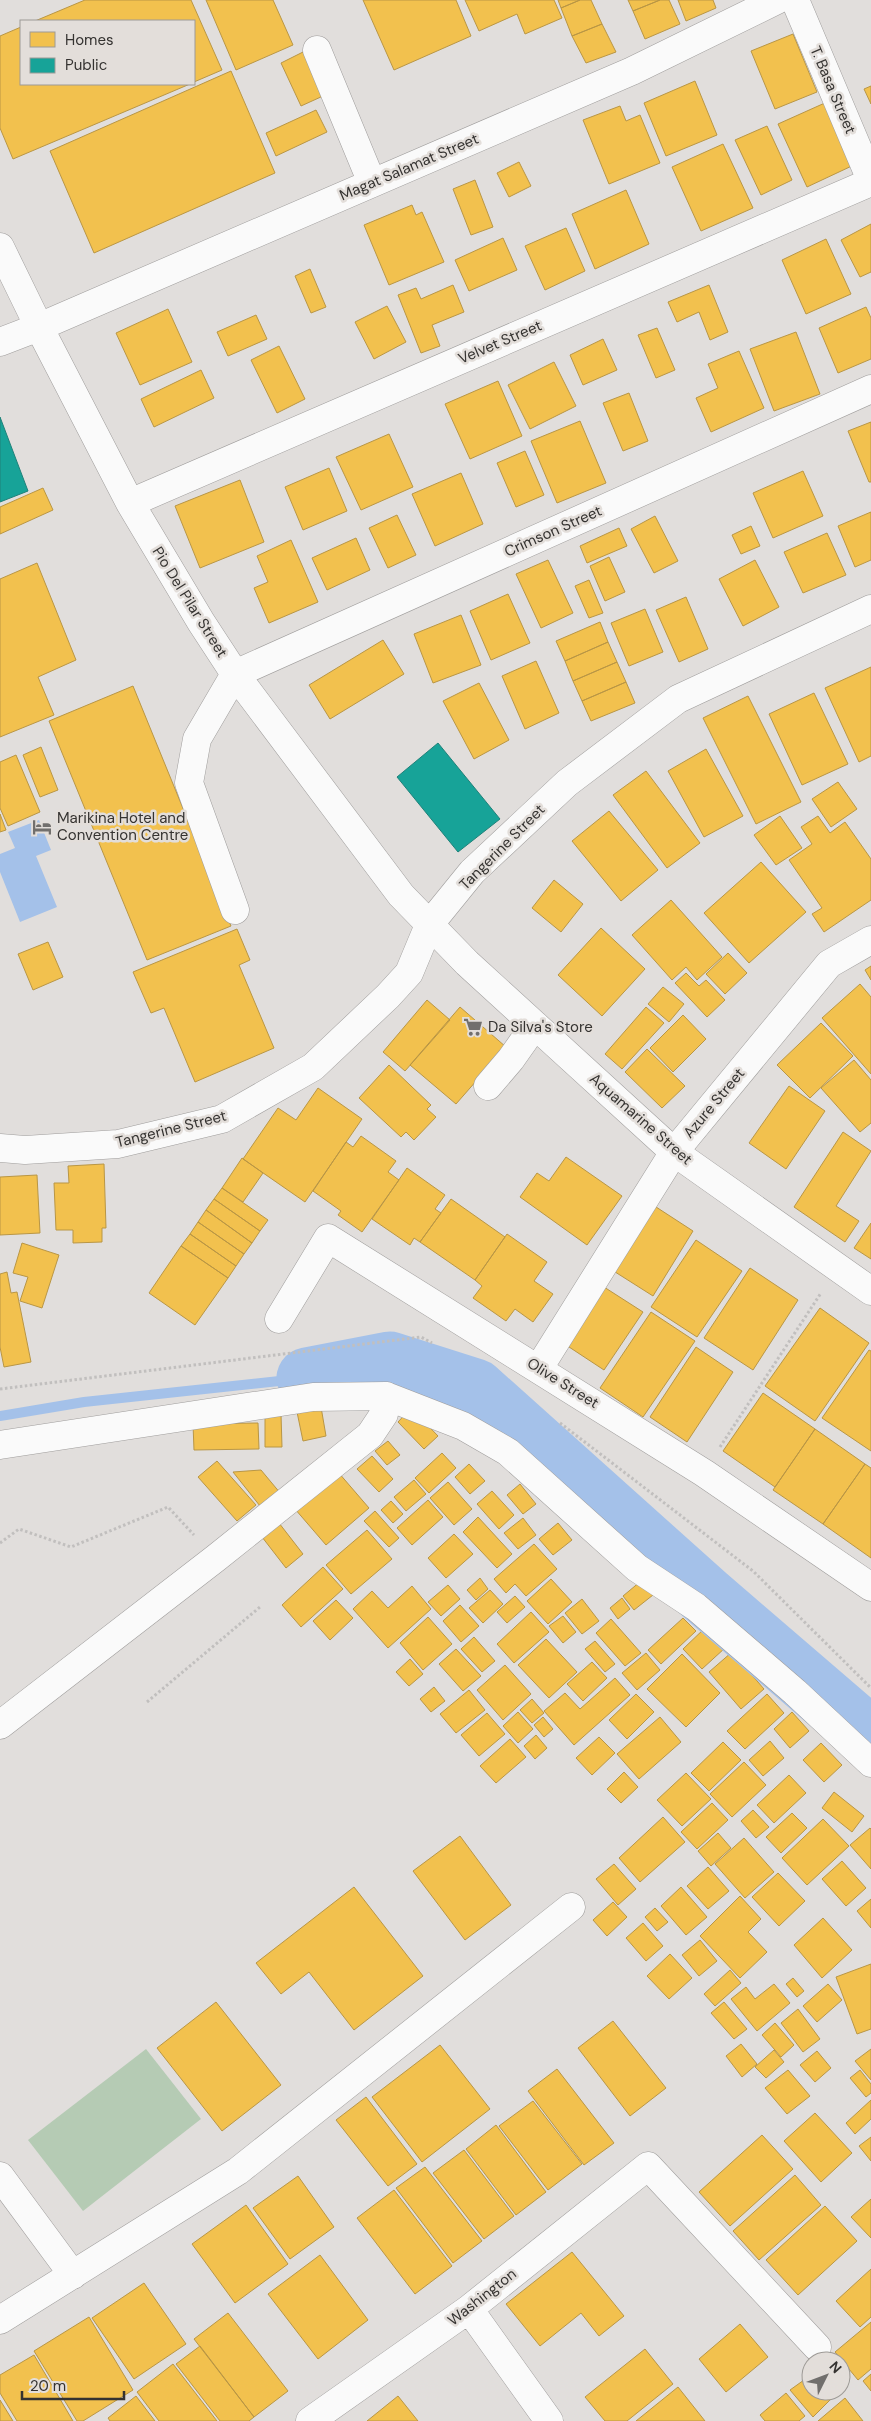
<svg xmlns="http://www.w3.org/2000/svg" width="871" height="2421" font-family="'DM Sans',sans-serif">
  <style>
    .green { fill: #b5cbb4 }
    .water { fill: #a4c1e9 }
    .homes { fill: #f2c14e; stroke: #b99645 }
    .public { fill: #17a398; stroke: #208179 }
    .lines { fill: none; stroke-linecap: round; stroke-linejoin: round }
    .stream { stroke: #a4c1e9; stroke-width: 10 }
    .river { stroke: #a4c1e9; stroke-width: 61 }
    .minor-casing { stroke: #9f9d9c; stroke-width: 29 }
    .path { stroke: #c1bfbe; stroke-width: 3; stroke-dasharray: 2.5 2.5; stroke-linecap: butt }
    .minor { stroke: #fafafa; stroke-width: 28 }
    .labels { text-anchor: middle; stroke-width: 5; stroke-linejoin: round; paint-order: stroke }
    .street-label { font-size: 15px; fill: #353331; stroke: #e3deda }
    .poi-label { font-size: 15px; fill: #353331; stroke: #e3deda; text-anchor: start }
  </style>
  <rect width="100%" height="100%" fill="#e1dedc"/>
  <path class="green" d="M146 2049 201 2119 83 2211 28 2140Z"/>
  <path class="water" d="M39 820 51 850 36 856 57 907 20 922 0 872V854L15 848 8 832Z"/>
  <path class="homes" d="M85 0H191L222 70 194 82V21H35Z
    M206 0H273L293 45 236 70Z
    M363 0H456L471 36 394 70Z
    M465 0H554L562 18 525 34 517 14 479 31Z
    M558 0H580L561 8Z
    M580 0H591L602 24 572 36 561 8Z
    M628 0H660L633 11Z
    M660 0H669L680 24 645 39 633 11Z
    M678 0H713L716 8 686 21Z
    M602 24 616 52 586 63 572 36Z
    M21 27V84H190L13 159 0 128V36Z
    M793 34 817 92 775 109 751 51Z
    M303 52 323 96 301 106 281 63Z
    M231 71 275 173 94 253 50 151Z
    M695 81 717 135 666 156 644 103Z
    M871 86V104L864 89Z
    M827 102 856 164 807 187 778 124Z
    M620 106 626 121 640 115 660 163 609 184 583 120Z
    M316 110 327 132 276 156 266 133Z
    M767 126 792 180 761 195 735 140Z
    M723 144 753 208 701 231 672 167Z
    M519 162 531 186 509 197 497 173Z
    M475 180 493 227 471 235 453 189Z
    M626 190 649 244 595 269 572 214Z
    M412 205 416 215 422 212 444 262 389 285 364 225Z
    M871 224V272L860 277 841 240Z
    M566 228 585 271 545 290 525 246Z
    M503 238 517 270 469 291 455 260Z
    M826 239 851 294 806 314 782 260Z
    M310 269 326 307 311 313 295 276Z
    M453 285 464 312 432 325 440 346 421 353 398 295 416 288 421 299Z
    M709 285 728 332 710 340 699 312 677 322 668 302Z
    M387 306 406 342 374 359 355 322Z
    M866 307 871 318V359L838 373 819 328Z
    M168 309 192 362 140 385 116 333Z
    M256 315 267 339 228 356 217 332Z
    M657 328 675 370 656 378 638 335Z
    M796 332 820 394 774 411 750 349Z
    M603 339 617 370 583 385 570 355Z
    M279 346 305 399 277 413 251 360Z
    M739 351 764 408 711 432 696 398 718 388 708 364Z
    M554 362 576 406 530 429 508 385Z
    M201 370 214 398 154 427 141 399Z
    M498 381 522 436 470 459 445 404Z
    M629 393 648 441 623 451 603 403Z
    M580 421 606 483 557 503 531 441Z
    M871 422V482H869L848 431Z
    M389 434 413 487 361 510 336 457Z
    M525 451 544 495 516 507 497 463Z
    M329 468 347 511 303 530 285 487Z
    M803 471 823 516 773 538 753 493Z
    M461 473 483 524 435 546 412 494Z
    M240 480 264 542 200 568 175 506Z
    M43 488 53 510 0 534V507Z
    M871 512V560L855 567 838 526Z
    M397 515 416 555 388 568 369 528Z
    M655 516 678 561 654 573 631 529Z
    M751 526 760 546 741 554 732 535Z
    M619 528 627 546 587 563 580 546Z
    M827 533 846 575 803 593 784 552Z
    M356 538 370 570 327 590 312 558Z
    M291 540 318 602 269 623 254 588 268 582 257 556Z
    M609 557 625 592 605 601 590 566Z
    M548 560 573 613 541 628 516 574Z
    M755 560 779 607 743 626 719 579Z
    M37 563 76 660 38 677 54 715 0 737V579Z
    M589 580 603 613 589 618 575 586Z
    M508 594 530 643 491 660 470 611Z
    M686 597 708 649 679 662 656 610Z
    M645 609 663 652 629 666 611 623Z
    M461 615 481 665 433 683 414 634Z
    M600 622 608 642 565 661 556 641Z
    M383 640 404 674 330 719 309 685Z
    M608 642 617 662 573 681 565 661Z
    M536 661 559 713 525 729 502 676Z
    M617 662 626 682 582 701 573 681Z
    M871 667V756L859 762 825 688Z
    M626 682 635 703 591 721 582 701Z
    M479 683 509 740 474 759 443 701Z
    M133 686 231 926 147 960 49 721Z
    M814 693 848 764 802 785 769 714Z
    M748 696 801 802 756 824 703 718Z
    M41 747 58 790 40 797 23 755Z
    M706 749 743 816 704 837 668 771Z
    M16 755 40 812 8 826 0 808V762Z
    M646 771 700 843 667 868 613 795Z
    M838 782 857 809 831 827 812 799Z
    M609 811 658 870 621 901 572 841Z
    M0 814 6 830 0 832Z
    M780 816 802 848 776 865 754 835Z
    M818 816 830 833 845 822 871 859V900L824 932 812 914 822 908 789 860 812 844 801 827Z
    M761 862 806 912 749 963 704 913Z
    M554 880 583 904 561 932 532 908Z
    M671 900 722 957 697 980 686 967 672 980 632 935Z
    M601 928 645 969 602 1016 558 975Z
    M237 929 250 960 239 965 274 1048 195 1082 164 1008 151 1013 133 972Z
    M48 942 63 977 33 990 18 954Z
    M728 953 747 973 725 994 706 974Z
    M871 966V980L865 970Z
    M686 973 699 986 706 980 725 1000 707 1017 675 983Z
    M860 984 871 997V1074L822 1018Z
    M663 987 684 1004 669 1022 648 1004Z
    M427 1000 450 1020 405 1071 383 1052Z
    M460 1007 506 1047 456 1104 410 1065Z
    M646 1007 664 1023 622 1069 605 1054Z
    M683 1015 706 1039 673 1072 650 1048Z
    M821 1023 853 1056 810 1098 777 1065Z
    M647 1049 685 1086 662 1108 625 1072Z
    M854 1060 871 1080V1123L860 1132 821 1088Z
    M389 1065 431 1105 427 1109 436 1117 414 1140 406 1132 401 1137 359 1098Z
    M789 1086 825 1111 786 1169 749 1143Z
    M318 1088 362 1119 305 1202 243 1159 278 1108 296 1120Z
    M843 1132 871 1151 836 1206 859 1221 845 1242 794 1207Z
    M361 1136 396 1161 388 1172 399 1180 362 1232 338 1215 341 1211 313 1191 346 1142 353 1147Z
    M566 1157 622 1196 587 1245 520 1197 537 1173 549 1181Z
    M242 1158 263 1173 243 1202 222 1188Z
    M104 1164 106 1228H102V1242L73 1243V1230H56L54 1183H69L68 1166Z
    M407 1168 445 1195 435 1209 441 1213 420 1242 414 1238 410 1245 372 1219Z
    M37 1175 40 1233 0 1235V1177Z
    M222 1188 268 1220 260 1231 214 1199Z
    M214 1199 260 1231 252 1243 206 1210Z
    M451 1199 505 1237 475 1280 420 1242Z
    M653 1205 693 1231 653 1296 612 1270Z
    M206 1210 252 1243 244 1254 198 1222Z
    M198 1222 244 1254 236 1266 190 1234Z
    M871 1223V1259L854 1248Z
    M190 1234 236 1266 228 1278 181 1246Z
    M507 1234 547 1262 534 1281 553 1294 533 1322 515 1309 506 1321 473 1298 482 1286 475 1280Z
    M696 1240 742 1271 697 1337 651 1307Z
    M22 1243 59 1255 42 1308 20 1301 28 1277 13 1273Z
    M181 1246 228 1278 195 1325 149 1293Z
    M750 1268 798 1300 753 1370 704 1338Z
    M7 1272 11 1293 17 1292 31 1362 4 1367 0 1347V1274Z
    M604 1287 643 1312 604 1370 566 1345Z
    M820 1308 869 1343 815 1421 765 1386Z
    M651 1312 695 1341 643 1417 600 1388Z
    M696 1347 733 1372 687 1442 650 1417Z
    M869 1350 871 1351V1451L822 1418Z
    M763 1393 815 1429 775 1487 723 1451Z
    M321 1407 326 1436 303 1441 297 1412Z
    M411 1408 438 1436 424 1449 398 1422Z
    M265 1414H281L282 1447H265Z
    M258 1423 259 1449 194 1450 193 1424Z
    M815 1429 865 1464 823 1524 773 1490Z
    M388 1441 400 1455 387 1465 375 1451Z
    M442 1453 456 1468 429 1493 415 1478Z
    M372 1456 393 1479 379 1492 357 1469Z
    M217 1461 256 1505 237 1521 198 1477Z
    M469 1464 485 1481 470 1494 455 1477Z
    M865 1464 871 1468V1558L823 1524Z
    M261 1470 281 1494 264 1511 233 1472Z
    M338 1472 369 1508 326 1545 295 1509Z
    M414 1480 426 1494 406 1511 394 1497Z
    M448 1482 472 1509 454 1525 430 1498Z
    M520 1484 536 1504 523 1514 507 1495Z
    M492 1491 514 1515 499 1529 477 1504Z
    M428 1500 443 1517 412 1545 397 1528Z
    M391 1501 403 1514 393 1523 381 1510Z
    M375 1511 399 1538 389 1547 364 1521Z
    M478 1517 512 1554 497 1568 463 1532Z
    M523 1518 536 1535 518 1549 504 1533Z
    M279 1523 303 1554 286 1568 262 1537Z
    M558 1523 572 1540 553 1555 539 1539Z
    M367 1530 392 1559 351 1594 326 1565Z
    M454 1534 473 1554 446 1578 428 1558Z
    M534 1544 557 1569 526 1596 515 1584 506 1593 494 1579Z
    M323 1567 343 1589 301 1627 282 1605Z
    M480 1578 488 1589 476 1600 467 1590Z
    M551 1579 572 1602 548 1624 527 1601Z
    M641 1581 653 1595 634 1610 623 1596Z
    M448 1585 460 1599 441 1616 428 1602Z
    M412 1586 431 1609 388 1648 353 1609 372 1591 388 1608Z
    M490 1590 503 1604 483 1623 469 1608Z
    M515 1596 525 1607 507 1623 497 1612Z
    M622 1598 630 1609 618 1619 610 1608Z
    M582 1599 599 1621 582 1634 565 1613Z
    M336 1600 353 1618 330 1640 313 1621Z
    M460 1605 479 1626 461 1642 443 1621Z
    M531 1612 549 1632 514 1663 497 1644Z
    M563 1616 576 1632 563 1643 549 1626Z
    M428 1617 452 1644 423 1670 400 1643Z
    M683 1618 696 1631 661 1664 648 1650Z
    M611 1619 641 1653 625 1666 596 1633Z
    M706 1627 725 1648 702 1669 683 1649Z
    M474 1637 495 1661 482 1672 461 1649Z
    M546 1639 577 1672 549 1698 518 1665Z
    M595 1641 615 1664 605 1672 585 1649Z
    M456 1649 481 1676 463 1691 439 1664Z
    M732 1652 764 1689 741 1709 709 1672Z
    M646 1653 660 1670 637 1690 622 1673Z
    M682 1654 720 1693 686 1727 647 1689Z
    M410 1659 423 1674 409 1686 396 1672Z
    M592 1662 607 1678 583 1701 567 1684Z
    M505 1665 531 1694 503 1720 477 1690Z
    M615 1678 630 1695 574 1745 544 1711 565 1693 580 1709Z
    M434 1687 445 1701 431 1712 420 1699Z
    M469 1690 485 1710 456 1733 440 1714Z
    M636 1694 654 1712 627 1739 609 1720Z
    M767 1694 784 1713 745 1749 727 1731Z
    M532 1699 544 1713 532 1723 520 1710Z
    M518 1712 533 1729 518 1743 503 1726Z
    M792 1712 809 1731 790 1748 774 1729Z
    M487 1713 505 1734 479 1756 461 1735Z
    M543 1717 553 1729 544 1737 534 1725Z
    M660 1717 681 1742 639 1779 617 1754Z
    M536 1735 547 1748 535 1759 524 1746Z
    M599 1737 615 1753 592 1775 576 1758Z
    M510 1739 526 1757 496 1783 480 1766Z
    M770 1741 784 1758 763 1776 749 1760Z
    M723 1742 741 1760 709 1791 691 1773Z
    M821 1743 842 1765 824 1782 803 1760Z
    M744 1762 766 1785 732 1817 710 1794Z
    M624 1772 638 1787 621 1803 607 1789Z
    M686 1773 711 1799 682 1826 657 1800Z
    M789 1775 806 1793 774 1823 757 1805Z
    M834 1792 864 1816 852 1832 822 1808Z
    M712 1803 728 1820 697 1849 681 1832Z
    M753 1810 769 1827 756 1838 741 1821Z
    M792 1813 807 1828 781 1853 766 1837Z
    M663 1817 685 1842 640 1882 619 1858Z
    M823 1819 849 1846 807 1885 782 1858Z
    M870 1828 871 1829V1869L850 1845Z
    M718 1833 731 1848 711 1866 698 1851Z
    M460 1836 511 1905 465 1940 413 1871Z
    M744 1838 774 1872 745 1898 715 1864Z
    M842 1861 866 1888 846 1906 822 1879Z
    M614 1864 636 1889 618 1905 596 1879Z
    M708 1867 729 1891 708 1909 687 1886Z
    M778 1873 805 1901 779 1926 752 1897Z
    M354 1887 423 1976 354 2030 309 1972 281 1994 256 1963Z
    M681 1887 707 1917 686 1935 661 1906Z
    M740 1896 761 1919 748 1932 767 1952 740 1978 700 1936Z
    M871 1899V1928L857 1911Z
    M613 1902 627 1917 607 1936 593 1920Z
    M655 1908 668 1922 657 1931 645 1917Z
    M823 1918 852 1950 822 1978 794 1945Z
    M643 1923 663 1946 646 1961 626 1938Z
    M700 1940 717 1961 699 1976 682 1955Z
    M670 1954 692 1978 669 1999 647 1976Z
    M871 1964V2029L857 2034 836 1977Z
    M730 1970 741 1983 715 2006 704 1994Z
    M793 1978 804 1991 797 1997 786 1984Z
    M774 1984 790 2003 757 2031 731 1999 746 1987 755 1999Z
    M828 1984 842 2000 817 2022 803 2006Z
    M216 2002 281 2085 222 2131 157 2048Z
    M724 2002 747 2029 734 2039 711 2013Z
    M798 2009 820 2039 803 2052 781 2023Z
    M613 2021 666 2088 630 2116 578 2048Z
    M775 2023 794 2045 781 2057 762 2035Z
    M741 2044 757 2064 742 2077 726 2056Z
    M440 2045 490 2109 422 2162 372 2097Z
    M871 2049V2080L855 2061Z
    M774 2050 784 2062 766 2078 755 2067Z
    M817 2051 831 2068 815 2082 800 2065Z
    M557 2069 614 2143 584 2165 528 2091Z
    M788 2070 810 2096 787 2114 765 2088Z
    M860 2070 871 2084V2093L866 2097 850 2078Z
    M366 2097 417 2164 388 2186 336 2120Z
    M871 2100V2119L855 2134 846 2123Z
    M533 2101 582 2164 548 2190 499 2126Z
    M815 2113 852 2153 821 2182 784 2141Z
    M496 2125 546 2192 516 2215 466 2149Z
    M762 2135 793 2169 730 2226 699 2192Z
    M871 2137V2161L859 2146Z
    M464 2150 514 2216 484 2239 433 2173Z
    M425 2167 482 2241 453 2263 396 2188Z
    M795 2175 821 2205 759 2260 733 2231Z
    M298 2176 334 2227 290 2259 253 2208Z
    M394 2190 452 2266 415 2294 357 2218Z
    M871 2199V2238L851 2217Z
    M246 2205 288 2264 235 2303 192 2244Z
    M825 2206 857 2241 798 2295 766 2260Z
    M572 2252 624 2316 599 2336 581 2313 540 2346 506 2304Z
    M320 2255 368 2320 318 2359 268 2294Z
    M871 2269V2317L860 2327 836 2301Z
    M144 2283 186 2344 134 2379 92 2318Z
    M228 2313 288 2391 254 2417 194 2339Z
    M89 2317 133 2390 83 2421H77L34 2351Z
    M871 2322V2369L858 2380 835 2352Z
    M740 2324 768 2357 726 2392 699 2359Z
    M200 2346 254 2417 249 2421H220L176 2364Z
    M645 2349 673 2384 627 2421H605L585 2397Z
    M34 2355 73 2421H17L0 2393V2375Z
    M173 2364 217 2421H159L137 2392Z
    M871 2374V2391L863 2381Z
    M811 2375V2391H835L837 2393 813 2417 790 2390Z
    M678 2387 705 2421H636Z
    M786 2393 805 2416 799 2421H765L760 2415Z
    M136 2396 155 2421H110L108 2418Z
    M398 2396 418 2421H367Z
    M845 2398 863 2421H818Z
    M0 2400 13 2421H0Z"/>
  <path class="public" d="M0 417 28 491 0 502Z
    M438 743 500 819 458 852 397 777Z"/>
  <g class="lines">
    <path class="stream" d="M0 1416 84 1402 307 1378"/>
    <path class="river" d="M307 1378 390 1362 475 1389 706 1596 871 1738"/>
    <g class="minor-casing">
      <path id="minor" d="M795 0 871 180
        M317 50 372 183
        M0 247 39 327 130 503 201 622 235 674 401 895 467 963 674 1152 871 1291
        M0 342 39 327 632 71 777 0
        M130 503 871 182
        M235 910 189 783 197 739 235 674 871 389
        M488 1086 511 1059 535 1025
        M0 1148 25 1150 118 1144 222 1119 313 1067 388 996 409 973 429 925 472 872 567 783 678 699 871 609
        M279 1319 328 1238 704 1473 871 1587
        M539 1368 674 1152 829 964 871 940
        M0 1445 313 1397 386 1396 463 1426 508 1452 637 1568 696 1607 795 1692 871 1763
        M0 1725 216 1558 370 1435 384 1414 386 1396
        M0 2176 73 2275
        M469 2309 549 2421
        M0 2320 238 2171 571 1907
        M310 2421 469 2309 648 2166 817 2347"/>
    </g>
    <path class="path" d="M0 1389 421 1337 432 1343
      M560 1423 753 1571 871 1688
      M720 1447 821 1293
      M0 1543 19 1529 71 1547 168 1507 194 1535
      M147 1702 260 1607"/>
    <use href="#minor" class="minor"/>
  </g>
  <defs>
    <g id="hotel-bare" transform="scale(1.5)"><path d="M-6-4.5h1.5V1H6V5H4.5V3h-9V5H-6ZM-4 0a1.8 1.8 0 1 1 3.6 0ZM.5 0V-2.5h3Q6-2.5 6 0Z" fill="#716f6d" stroke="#e3deda" stroke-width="2.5" paint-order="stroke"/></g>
    <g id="supermarket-bare" transform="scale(1.5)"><path d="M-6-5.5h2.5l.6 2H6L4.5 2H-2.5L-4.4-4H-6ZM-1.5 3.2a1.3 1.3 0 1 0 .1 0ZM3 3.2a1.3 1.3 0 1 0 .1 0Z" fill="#716f6d" stroke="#e3deda" stroke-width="2.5" paint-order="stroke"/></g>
  </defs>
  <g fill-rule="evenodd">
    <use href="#hotel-bare" x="42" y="827"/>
    <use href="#supermarket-bare" x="473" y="1027"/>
  </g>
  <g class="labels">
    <g class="street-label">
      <text transform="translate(833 90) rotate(67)" y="5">T. Basa Street</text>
      <text transform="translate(409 167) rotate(-23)" y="5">Magat Salamat Street</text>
      <text transform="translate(500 342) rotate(-23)" y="5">Velvet Street</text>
      <text transform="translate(553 531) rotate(-24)" y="5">Crimson Street</text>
      <text transform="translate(190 602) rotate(58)" y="5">Pio Del Pilar Street</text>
      <text transform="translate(502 847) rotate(-45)" y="5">Tangerine Street</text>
      <text transform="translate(714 1103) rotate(-50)" y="5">Azure Street</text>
      <text transform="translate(641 1119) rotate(41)" y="5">Aquamarine Street</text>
      <text transform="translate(171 1129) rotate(-14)" y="5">Tangerine Street</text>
      <text transform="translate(563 1383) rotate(32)" y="5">Olive Street</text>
      <text transform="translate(482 2297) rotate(-38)" y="5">Washington</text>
    </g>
    <g class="poi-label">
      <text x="57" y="823">Marikina Hotel and<tspan x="57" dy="17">Convention Centre</tspan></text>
      <text x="488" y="1032">Da Silva's Store</text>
    </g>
  </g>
  <rect x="20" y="20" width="175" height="65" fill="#e3deda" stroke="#9d9a96"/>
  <rect x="30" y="32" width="25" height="15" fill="#f2c14e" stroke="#9d9a96"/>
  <text x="65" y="45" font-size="15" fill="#353331">Homes</text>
  <rect x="30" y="58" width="25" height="15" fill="#17a398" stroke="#9d9a96"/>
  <text x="65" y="70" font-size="15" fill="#353331">Public</text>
  <g transform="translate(826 2376) rotate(48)"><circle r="24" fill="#e3deda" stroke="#9d9a96"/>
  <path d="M0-4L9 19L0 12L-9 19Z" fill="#716f6d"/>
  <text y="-8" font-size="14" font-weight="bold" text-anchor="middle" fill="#353331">N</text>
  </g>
  <path d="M22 2391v8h102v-8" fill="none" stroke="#353331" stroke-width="2.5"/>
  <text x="30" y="2391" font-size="15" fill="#353331" stroke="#e3deda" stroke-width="4" paint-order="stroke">20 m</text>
</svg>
